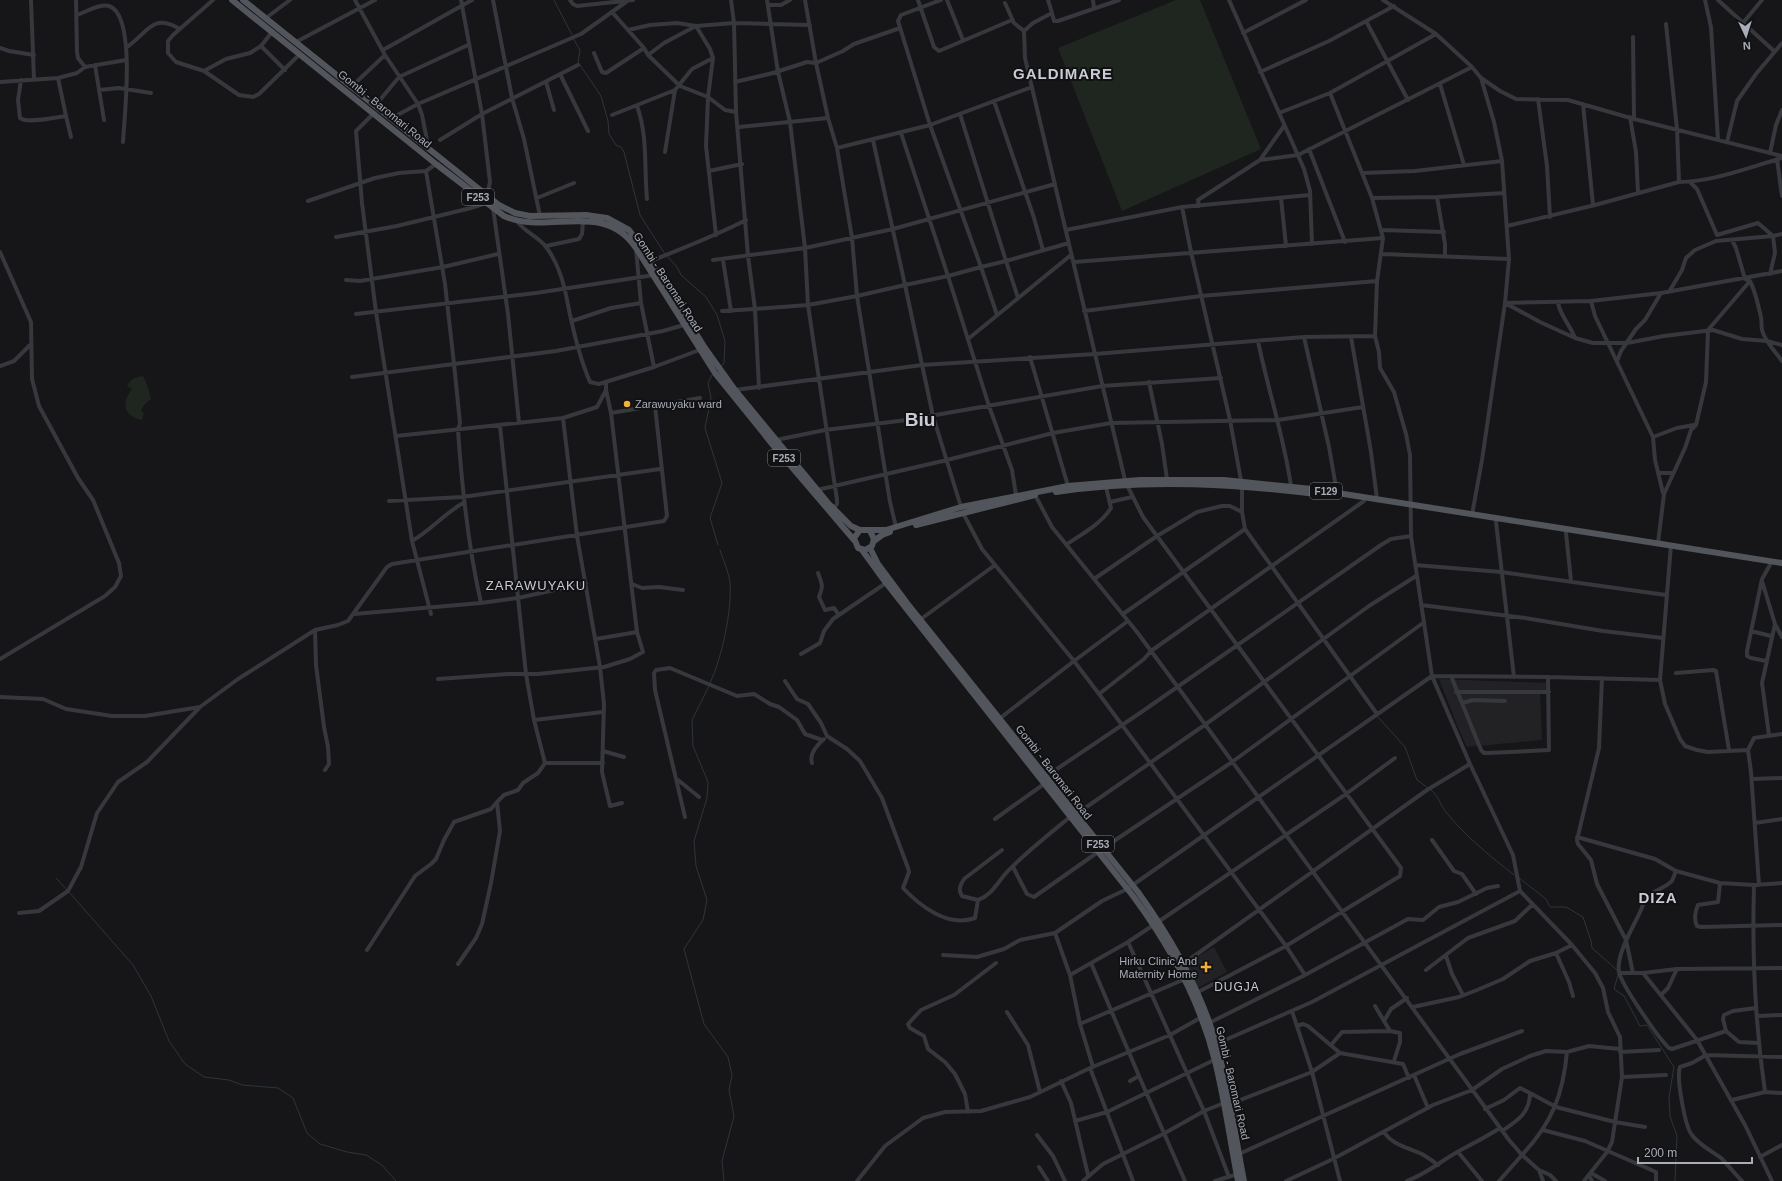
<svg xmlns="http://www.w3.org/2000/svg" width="1782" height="1181" font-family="Helvetica,sans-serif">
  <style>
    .built { fill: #222225 }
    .green { fill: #1e261f }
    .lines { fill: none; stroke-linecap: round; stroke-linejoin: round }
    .stream { stroke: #2c353c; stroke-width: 1 }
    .street { stroke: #37383d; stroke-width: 4 }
    .primary { stroke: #53555c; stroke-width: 6 }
    .poi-dot { fill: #f2b134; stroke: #111113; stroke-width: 1.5 }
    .labels { text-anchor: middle; stroke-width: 4; stroke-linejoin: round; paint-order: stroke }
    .shield { fill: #111113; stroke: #7b7e86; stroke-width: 1 }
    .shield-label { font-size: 10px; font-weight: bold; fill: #a8adb8 }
    .street-label { font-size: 11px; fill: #a8adb8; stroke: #111113 }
    .poi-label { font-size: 11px; fill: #a8adb8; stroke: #111113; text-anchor: start }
    .neighbourhood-label { font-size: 12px; letter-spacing: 1px; fill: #c9ccd4; stroke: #111113 }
    .quarter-label { font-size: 13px; letter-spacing: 1px; fill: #c9ccd4; stroke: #111113 }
    .district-label { font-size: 15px; font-weight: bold; letter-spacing: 1px; fill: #c9ccd4; stroke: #111113 }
    .town-label { font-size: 19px; font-weight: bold; fill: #c9ccd4; stroke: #111113 }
  </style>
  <rect width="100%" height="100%" fill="#161618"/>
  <path class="built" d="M1439 679 1548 683V693L1540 692 1542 740 1467 747 1459 730Z
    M1214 947 1227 972 1198 988 1186 963Z"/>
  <path class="green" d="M1176 0H1200L1261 149 1122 211 1058 48Z
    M143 376 148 387 151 399 145 404 141 410 144 413 142 420C123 416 121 403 132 389L127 386C131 379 134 377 143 376Z"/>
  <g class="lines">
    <path class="stream" d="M554 0 572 35
      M573 38 580 50 578 62 601 96 608 121 609 134 616 145 621 147 624 152 640 215 665 254
      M667 256 677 267 681 275 706 297 717 315 725 341 724 363 721 367
      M712 375 708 383 711 398 705 428 722 483 710 518 718 545
      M710 683C722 657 732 611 730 583 729 572 723 560 720 550
      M709 686 692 720 693 746 708 782 707 798 694 841 696 866 707 900 703 920 684 949 704 1024 728 1057 732 1075 729 1090 734 1116 722 1161 724 1181
      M1377 716 1405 747 1417 780 1428 788
      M1431 790C1439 796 1440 805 1446 812 1465 836 1490 856 1514 875
      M56 878 67 890
      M1519 878 1546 899 1550 907H1566L1583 917 1591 941 1592 948 1617 970
      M69 892 133 965 151 996 169 1041 185 1064 204 1077 229 1080 242 1085 278 1088 293 1098 307 1133 320 1144 347 1152 366 1155 382 1165 396 1181
      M1618 975 1614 989 1624 996 1640 1026 1647 1025 1674 1067 1669 1097 1670 1116 1677 1136 1675 1181"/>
    <path class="street" d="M31 0 34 80
      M76 0 77 52 78 58 85 67
      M213 0 173 35 168 41V53L176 62 204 71 239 95 253 97 259 94 300 54
      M355 0 385 55 418 104 422 115 427 140 423 144
      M461 0 482 114 490 182 487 196
      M493 0 512 98 524 139 540 216
      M570 0 573 4 577 6 633 0
      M767 0 778 72 790 122 805 248 808 305 857 296 890 502 896 527
      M805 0 816 63 828 118 837 148 852 238 857 296 905 285 933 416 961 507
      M918 0 934 47 939 51 1012 20
      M941 0 901 15 898 21 930 125 981 267 1006 261 1018 298
      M947 0 963 40
      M1048 0 1052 13 1033 23 1024 31 1025 58 1095 354 1304 337 1375 336
      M1093 0 1094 8
      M1229 0 1304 169 1310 191 1312 244
      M1383 0 1436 34 1472 67 1481 78 1500 91 1516 99 1568 100 1634 119 1782 156
      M1705 0 1711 27 1718 140
      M1718 0 1774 51
      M1005 3 1014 23 1024 31
      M768 5H781L790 0
      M1052 13 1054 21H1058L1119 0
      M77 15C86 12 100 3 109 6 137 15 124 119 123 142
      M266 18 290 0
      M1366 21 1408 100
      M1666 24 1677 129 1679 182
      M1742 24 1762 0
      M696 26 710 49 713 58 708 97 706 146 716 235
      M628 30 650 25 677 23 696 26 734 23 810 25
      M1243 33 1306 0
      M1633 37 1634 119
      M296 42 375 0
      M261 46 285 70
      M127 47C148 33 152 12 180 29
      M0 48 9 51 34 55
      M644 48 648 55 680 86 708 97 725 110 736 112
      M383 50 472 0
      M594 53 602 72 606 73 644 48 612 12
      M648 55 664 43 696 26
      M95 65 104 120
      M204 71 226 59 250 53 261 46 272 32
      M1260 72 1329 41 1394 6
      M560 74 588 131
      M21 80 18 100 20 118C27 124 56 117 66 116L58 78
      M0 82 58 78 77 73 85 67 126 60
      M546 82 554 110
      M735 82 773 73 807 62 816 63 843 51 854 44 900 28
      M1440 84 1464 165
      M351 87 385 55
      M99 90 119 88 151 93
      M1538 99 1547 166 1550 217
      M994 101 1034 218 1043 250
      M1583 104 1593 205
      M375 106 399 77 468 45
      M637 106C648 136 644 168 647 199
      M374 113 356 131 362 203 376 312 412 541 431 614
      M1279 113 1330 93 1436 34
      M960 114 1006 261 1069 243
      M612 115 675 90
      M66 116 71 137
      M1630 117 1636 152 1638 193
      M390 119 418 104 581 34 626 2
      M739 127 828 118
      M901 133 948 276 981 267 997 315
      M440 140 482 114 578 65
      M873 140 905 285 948 276 989 406 1012 470 1016 495
      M1727 142 1737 101 1756 74 1782 43
      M837 148 930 125 1032 87
      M1309 149 1345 242
      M665 152 675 90 692 69 713 58
      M1770 153 1776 125 1782 110
      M1777 159 1782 196
      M1260 160 1284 126
      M709 171 742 164
      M1363 173 1415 171 1502 161
      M1690 182 1697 189 1717 235 1758 223 1773 236 1782 234
      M1437 197 1445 244V255
      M537 198 574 183
      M1281 198 1286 246
      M1372 198 1437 197 1504 193
      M308 201 375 178 399 173 426 171 436 164
      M1199 206 1198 200 1260 160 1298 155 1472 67
      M1182 207 1191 252 1230 420 1242 486V512L1245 529 1377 714
      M493 208 508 314 519 423
      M516 220C524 232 539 237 546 247 560 265 565 288 569 310 574 334 580 359 590 382L599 384 654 367 702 349
      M1507 226 1595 205 1679 182C1712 182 1750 167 1782 158
      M1066 230 1182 207 1309 195
      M1381 230 1444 232
      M336 237 397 226 471 208 486 203
      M1732 240 1736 248 1745 279 1750 281C1756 293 1758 305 1761 317 1762 321 1761 326 1762 330 1765 342 1775 351 1782 361
      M546 246 579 239 582 234 583 221
      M636 249 641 303 654 367
      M0 252 31 322 32 379 39 406 78 478 93 500 119 563 121 576 115 587 105 596 0 659
      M1382 254 1509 259
      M713 260 805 248 893 229 1055 184
      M723 260 731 311
      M651 261C683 248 715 236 746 220
      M1074 262 1383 238
      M346 280 360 281 443 267 498 254
      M1669 292 1682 270 1686 258 1695 250 1716 241 1773 236 1775 253 1770 274
      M1591 301 1595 316 1653 437 1655 460 1663 493
      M1505 303 1540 322 1575 338 1593 343H1627L1664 336 1713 330 1742 339 1767 341 1782 345
      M1505 303 1591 301 1661 293 1782 271
      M1558 303C1561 317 1570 325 1575 338
      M722 311 755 309 748 256 736 112 734 23 731 0
      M1084 311 1201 296 1377 281
      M356 314 536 293 654 275
      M572 321 611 308 641 303
      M1304 337 1329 447 1337 493
      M1351 337 1371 452 1377 499
      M968 339 1071 255
      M1258 341C1268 390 1284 437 1291 486
      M1030 357 1068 486
      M1617 361 1621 351 1636 329 1645 320 1661 293
      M0 366 14 361 30 345
      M352 377 454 364 445 284 426 171
      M1149 382 1162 444 1167 479
      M759 388 755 309 808 305 837 500V504L833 509
      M735 390 922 365 1095 354 1125 480
      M611 413 700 398
      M563 418 577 536 600 667 604 704 602 772 610 806 622 803
      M500 426 526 674 534 720 545 763H603
      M396 436 563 418 597 407 606 390V382
      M1653 437 1677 428 1694 425
      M776 440 825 430 907 420 1102 386 1221 378
      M1658 473H1673
      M1127 485 1143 517 1401 868 1400 876 1286 946 1198 992
      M817 490 947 460 1053 433 1111 423 1278 420 1363 407
      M1034 493 1052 527 1137 632 1177 686 1509 1140 1522 1155 1499 1181
      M389 501 462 497 660 469
      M1110 502 1132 497
      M963 513 982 549 1074 661 999 719
      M1472 515 1482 460 1505 303 1509 259 1502 161 1494 122 1481 78
      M1496 522 1514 677
      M1566 533 1571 581
      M412 541C431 530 444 514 463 503
      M1658 543 1664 494 1685 448 1691 430 1696 425 1706 382 1708 330 1750 281
      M1067 544C1082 534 1101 524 1111 508L1106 487
      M1671 545 1660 680 1665 704 1680 739 1685 746 1697 750 1708 752 1748 750
      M1415 565 1501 572 1666 595
      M818 573C823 586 823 586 819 597L825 610 834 608 839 615
      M1094 579 1157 536 1197 512 1222 506H1230L1242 512
      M1762 581 1775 624 1782 637
      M632 584 642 588 659 587 683 590
      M481 603C468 546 462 489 458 430L460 423 454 364 556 351 663 331 684 325
      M1421 605 1525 618 1603 631 1663 638
      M354 614 481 603 518 598 586 583
      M1123 614 1245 529
      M921 619 995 565
      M1128 621 1074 661 1099 694 1144 659 1151 651 1364 501
      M315 630 338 625 348 621 387 567 392 564 664 521 667 516 655 406
      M1751 631 1771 636
      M596 639 637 632
      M801 654 820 643 824 631 833 619 886 583
      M1766 661 1751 658 1747 656V651L1762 579 1770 565
      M1676 673 1713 670 1716 671 1729 750
      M1451 676 1481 750 1484 753H1488L1549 750 1548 677
      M1602 678 1599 748 1577 840 1578 844 1591 860 1597 884 1626 940 1633 973
      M438 679 508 674H538L604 667 630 659 643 652 637 632 611 413 606 390
      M785 681 797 699 808 704 821 723 827 736 847 749 860 761 882 798 908 868 909 872 903 888C920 906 948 928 975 918L978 900 962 896C958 890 960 885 964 879L1002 850
      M1456 692H1549
      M1099 694 1286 946 1305 975
      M0 697 43 699 66 709 112 716H145L200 707
      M1462 703 1473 700 1505 701
      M534 720 603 712
      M1769 735 1762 683 1775 624
      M603 751 624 757
      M812 763C809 754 817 745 824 739
      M1045 777 1140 713 1381 545 1391 539 1411 536
      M1752 779 1782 778
      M678 780 699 797
      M1075 815 1206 724 1369 606 1416 576
      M685 817 655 690 654 673 656 670 670 668 737 696 754 694 770 704 779 707 797 720 805 734 822 740
      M995 819 1044 784
      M1755 823 1782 819
      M1577 837 1655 859 1676 871 1720 883 1754 885 1782 883
      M1432 840 1454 871 1462 874 1476 894
      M1102 849 1232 762 1423 623
      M1013 867 1027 894 1034 897 1098 852
      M1676 871 1672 881 1667 885 1647 896C1643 901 1643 907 1640 912 1633 928 1616 954 1619 972 1621 984 1659 1039 1669 1048L1672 1049 1726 1031 1739 1042 1758 1043
      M1720 883 1718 902 1698 905C1695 911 1694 920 1697 926L1701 927 1782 925
      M1754 885C1752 954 1755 1024 1765 1092
      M1759 885 1751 772 1748 750 1754 738 1782 734
      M978 900C992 895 997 883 1007 872 1026 852 1048 835 1070 817
      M19 913 39 911 68 891 81 867 97 813 118 782 147 762 200 707 238 679 315 630 316 665 324 727 328 747 329 764 325 770
      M1055 933 1070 975 1080 1024 1093 1067
      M1128 942 1204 1111 1229 1177
      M367 950 415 876 431 864 436 859 444 840 454 822 491 809 497 802
      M1556 953 1569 982 1573 996
      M943 955 977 957 1004 949 1020 940 1055 933 1102 901 1127 889 1432 676 1411 536 1410 455 1406 434 1394 392 1380 368 1379 352 1375 336 1377 281 1383 238 1372 198 1330 93
      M1446 956 1452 974 1463 995
      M1091 963 1139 1076
      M458 964 476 938 482 924 491 883 500 831 497 802 504 795 518 790 523 783 538 773 545 763
      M1183 964 1427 790 1470 764
      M1426 970 1468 938 1515 921 1533 904
      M1619 973H1643L1677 969
      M1643 973 1697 1040 1745 1125 1772 1181
      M1070 975 1128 942 1158 922 1346 794 1395 758
      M1661 995 1668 988 1677 969 1782 968
      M1375 1006 1384 1021
      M1413 1007 1459 997 1477 990 1503 979 1530 961 1556 953 1572 945
      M1292 1011 1312 1072 1340 1181
      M1007 1012 1028 1045 1040 1092
      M1757 1016 1782 1015
      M1209 1023 1305 975 1408 919 1423 920 1439 907 1458 902 1487 888 1498 886
      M1080 1024 1185 979
      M1297 1026 1303 1024 1308 1026 1340 1053 1403 1064 1409 1078
      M1726 1031 1723 1019 1724 1015 1733 1011 1756 1008
      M1216 1044 1312 1002 1520 891
      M1331 1045 1342 1032 1390 1031
      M1620 1052 1659 1050
      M1394 1061 1400 1042V1033L1390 1031 1384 1021 1391 1009 1407 998
      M1090 1068 1133 1181
      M1414 1075 1428 1108
      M1622 1077 1666 1075
      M1061 1081 1071 1103 1088 1175
      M1130 1081 1139 1076 1185 1181
      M1732 1100 1765 1092 1782 1093
      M1485 1109 1504 1100 1520 1088 1530 1093
      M968 1112 965 1094 955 1074 945 1062 928 1049 924 1036 910 1028 908 1024 921 1010 954 995 996 963
      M1075 1121 1107 1112 1214 1060
      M1543 1130 1585 1141 1656 1172V1181
      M1502 1131C1517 1121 1530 1113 1530 1093L1556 1107 1615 1122 1645 1127
      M1384 1132C1392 1145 1409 1148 1422 1154 1427 1157 1433 1161 1438 1165
      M1037 1135 1053 1156 1065 1181
      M1458 1152 1482 1181
      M1239 1154 1460 1054 1522 1031
      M1760 1157 1782 1145
      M1039 1167 1048 1181
      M1539 1170 1550 1175 1556 1181
      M1591 1173 1605 1181
      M1589 1176 1592 1181
      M857 1181 885 1146 923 1118 945 1112 981 1111 1030 1097 1090 1068 1170 1035 1200 1018
      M1083 1181 1103 1164 1165 1133 1204 1111 1224 1103 1230 1104 1312 1072 1340 1053
      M1215 1181 1238 1174
      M1286 1181 1333 1159 1433 1105 1472 1090 1502 1069 1530 1056 1546 1051 1567 1052 1589 1046 1620 1049
      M1407 1181C1426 1174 1441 1161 1459 1151 1472 1144 1486 1137 1500 1128
      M1543 1181 1539 1170 1522 1155C1552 1123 1563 1095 1567 1052
      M1584 1181 1607 1152 1612 1142 1622 1077 1620 1037 1608 1012 1603 988 1595 973 1572 945 1520 891 1513 855 1470 764 1432 676 1548 677 1660 680
      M1742 1181C1735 1174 1728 1165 1721 1158 1712 1151 1699 1145 1692 1135 1685 1127 1676 1077 1680 1067L1692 1063 1706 1055 1782 1057"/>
    <path class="primary" d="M232 0 436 164 504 216C548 236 603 199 636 248L715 373 773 445 854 540
      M243 0 499 205 515 213 530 216 586 215 607 218 629 230 643 248 705 348 735 390 828 503 851 526 860 530
      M1056 492C1148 478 1241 484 1332 496
      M916 525 1035 495
      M870 531 874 539 872 546 865 550 858 548 854 538 860 530H886L961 507 1068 486 1140 480H1224L1312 489 1782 563
      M874 541 882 535 890 532
      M870 548 878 564 907 603 1138 892C1171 938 1200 988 1216 1043 1229 1088 1235 1135 1244 1181
      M862 550 886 583 1133 896C1170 946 1200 1001 1215 1061 1225 1101 1230 1141 1238 1181"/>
  </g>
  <g class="poi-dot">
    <circle cx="627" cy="404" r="4"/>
    <path d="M1204 961h4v4h4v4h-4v4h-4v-4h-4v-4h4z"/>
  </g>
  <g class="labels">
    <g class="shield">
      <rect x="462" y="189" width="32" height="16" rx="3"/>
      <rect x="768" y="450" width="32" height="16" rx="3"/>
      <rect x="1310" y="483" width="32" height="16" rx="3"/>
      <rect x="1082" y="836" width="32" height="16" rx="3"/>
    </g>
    <g class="shield-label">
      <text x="478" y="201">F253</text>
      <text x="784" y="462">F253</text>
      <text x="1326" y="495">F129</text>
      <text x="1098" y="848">F253</text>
    </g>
    <g class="street-label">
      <text transform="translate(385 109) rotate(39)" y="4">Gombi - Baromari Road</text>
      <text transform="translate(668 282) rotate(57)" y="4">Gombi - Baromari Road</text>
      <text transform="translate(1054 772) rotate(52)" y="4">Gombi - Baromari Road</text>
      <text transform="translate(1233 1083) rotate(77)" y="4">Gombi - Baromari Road</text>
    </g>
    <g class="poi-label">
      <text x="635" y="408">Zarawuyaku ward</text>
      <text x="1197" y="965" text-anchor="end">Hirku Clinic And<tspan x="1197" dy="13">Maternity Home</tspan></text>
    </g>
    <g class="neighbourhood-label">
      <text x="1237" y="991">DUGJA</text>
    </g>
    <g class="quarter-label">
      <text x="536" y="590">ZARAWUYAKU</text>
    </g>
    <g class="district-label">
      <text x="1063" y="79">GALDIMARE</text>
      <text x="1658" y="903">DIZA</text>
    </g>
    <g class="town-label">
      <text x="920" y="426">Biu</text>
    </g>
  </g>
  <g transform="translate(1746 36) rotate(176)" stroke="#111113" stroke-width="3" paint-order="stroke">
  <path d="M0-3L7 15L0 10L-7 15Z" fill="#a8adb8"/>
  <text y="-6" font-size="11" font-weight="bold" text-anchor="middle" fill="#a8adb8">N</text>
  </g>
  <path d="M1638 1157v6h114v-6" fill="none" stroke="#a8adb8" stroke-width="2"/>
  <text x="1644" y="1157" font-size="12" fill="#a8adb8" stroke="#111113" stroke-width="3" paint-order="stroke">200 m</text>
</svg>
